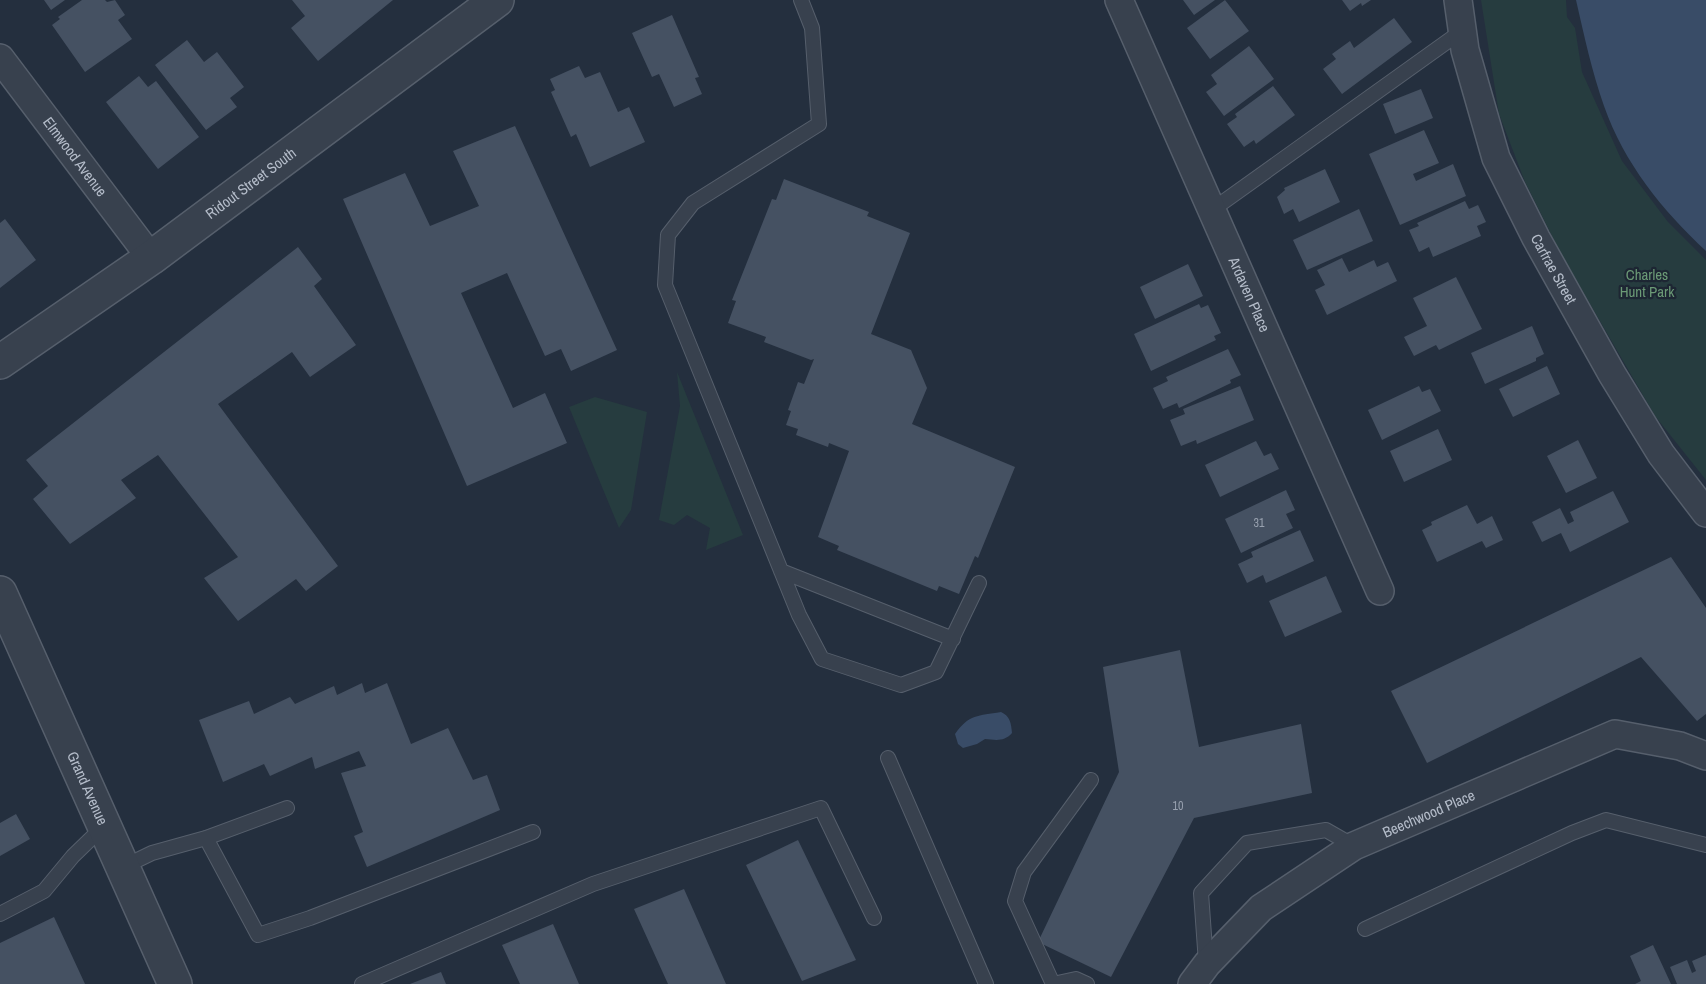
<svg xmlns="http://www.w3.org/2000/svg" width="1706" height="984" font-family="'Archivo Narrow',sans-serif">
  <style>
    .green { fill: #263c3f }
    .water { fill: #394c67 }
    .building { fill: #455162 }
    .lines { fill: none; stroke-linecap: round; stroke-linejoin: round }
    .service-casing { stroke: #565f6c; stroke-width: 16 }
    .minor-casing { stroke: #565f6c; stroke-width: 30 }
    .tertiary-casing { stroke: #565f6c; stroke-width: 36 }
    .service { stroke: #38414e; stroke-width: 14 }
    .minor { stroke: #38414e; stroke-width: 27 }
    .tertiary { stroke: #38414e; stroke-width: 33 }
    .labels { text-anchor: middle; stroke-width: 4.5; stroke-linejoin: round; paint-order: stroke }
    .number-label { font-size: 12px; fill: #98a1af }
    .street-label { font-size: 15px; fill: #b4bcc9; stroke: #1d2633 }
    .park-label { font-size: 15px; fill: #6b9a76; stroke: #1d2633 }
  </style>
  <rect width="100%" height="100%" fill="#242f3e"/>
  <path class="green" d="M1481 0H1566L1567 17 1575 28 1582 72 1622 161 1668 222 1706 260V480L1655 416 1561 254 1525 182 1499 114Z
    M677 372 743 535 706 550 710 528 687 515 674 525 659 520 680 406Z
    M595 397 647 412 631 510 619 528 569 407Z"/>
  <path class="water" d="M1576 0H1706V251C1662 210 1624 163 1604 106 1592 72 1584 35 1576 0Z
    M1001 712C1010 716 1011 723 1012 733 1004 742 996 740 985 739L977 744 963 748 958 744 955 734C969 714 978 716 1001 712Z"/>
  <path class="building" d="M44 0H65L51 10Z
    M82 0H105L107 2 115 0 125 15 118 20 132 39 85 72 52 25 60 19 58 17Z
    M292 0H393L318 61 291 28 305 16Z
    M1183 0H1215L1194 15Z
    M1225 0 1249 31 1210 59 1187 28Z
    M1342 0H1371L1362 6 1361 3 1350 11Z
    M672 15 699 77 695 78 702 94 674 107 659 74 652 77 632 33Z
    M1394 18 1412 42 1342 94 1323 69 1336 59 1332 54 1350 41 1354 48Z
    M187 40 204 62 217 52 244 87 230 98 237 107 206 130 155 65Z
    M1249 46 1274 79 1224 116 1206 92 1217 84 1211 75Z
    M579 66 585 78 600 72 618 112 629 107 645 142 590 167 576 134 571 137 551 92 555 90 550 79Z
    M139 76 148 87 156 81 199 137 158 169 106 102Z
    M1273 86 1295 115 1256 144 1254 140 1244 147 1227 124 1237 117 1235 114Z
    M1421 89 1433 118 1395 134 1383 104Z
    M515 126 617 350 571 371 561 349 545 356 507 273 461 293 513 408 545 393 567 443 467 486 343 199 405 173 430 226 479 206 453 151Z
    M1424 130 1439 163 1413 174 1416 181 1453 164 1466 196 1400 225 1369 154Z
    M1325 169 1340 202 1299 222 1293 209 1284 214 1277 197 1285 190 1284 188Z
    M784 179 869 212 867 216 910 233 871 334 911 350 927 388 912 424 1015 467 978 558 975 556 959 594 939 586 937 591 837 550 839 546 818 537 849 451 829 443 828 447 796 435 798 429 786 425 791 411 788 410 798 382 804 384 814 359 811 360 764 342 766 337 728 323 736 301 732 300 772 199 776 200Z
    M1465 201 1469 209 1478 205 1486 222 1477 226 1481 236 1433 257 1429 247 1419 252 1409 230 1419 226 1417 223Z
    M1359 209 1373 241 1307 270 1293 240Z
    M5 219 36 260 0 288V223Z
    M298 247 322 279 314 286 356 345 310 377 292 352 218 404 338 566 306 591 296 579 238 621 204 578 238 557 158 455 121 480 136 498 70 544 33 499 48 486 26 460Z
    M1342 258 1349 272 1374 260 1377 267 1388 262 1397 281 1327 315 1315 290 1325 285 1317 270Z
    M1188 264 1203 296 1155 319 1140 287Z
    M1456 277 1482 329 1439 350 1436 345 1414 356 1404 337 1427 326 1413 298Z
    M1199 304 1201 308 1208 305 1221 333 1214 336 1216 340 1151 371 1134 334Z
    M1532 326 1544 354 1536 358V361L1485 384 1471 353Z
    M1228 349 1241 375 1230 380 1231 383 1179 408 1177 403 1163 409 1153 388 1168 381 1166 377Z
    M1547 366 1560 394 1513 417 1499 389Z
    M1240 386 1254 420 1197 444 1196 440 1181 446 1170 420 1185 414 1183 409Z
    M1419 386 1422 392 1430 389 1441 411 1382 440 1368 410Z
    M1438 429 1452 460 1404 482 1390 451Z
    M1578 440 1597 478 1566 493 1547 456Z
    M1256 441 1264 456 1271 453 1279 469 1220 497 1205 465Z
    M1286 490 1295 510 1286 514 1293 528 1241 553 1225 519Z
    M1613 491 1629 522 1570 552 1561 533 1542 542 1532 522 1560 508 1568 524 1574 521 1570 512Z
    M1467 505 1477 524 1492 516 1503 540 1486 548 1482 541 1437 562 1422 530 1432 525 1431 522Z
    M1300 530 1314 561 1266 583 1263 575 1247 583 1238 564 1253 557 1251 552Z
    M1671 557 1706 608V714L1697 721 1641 657 1427 763 1391 691Z
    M1326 576 1342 612 1285 637 1269 601Z
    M1180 650 1199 747 1301 724 1312 793 1194 818 1111 977 1038 942 1119 772 1103 667Z
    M362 683 365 693 387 683 411 744 448 728 473 780 487 775 500 810 367 867 354 836 363 832 341 773 366 766 359 751 315 769 312 757 270 776 264 764 223 782 199 720 249 701 254 714 290 697 295 704 334 686 337 695Z
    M16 814 30 839 0 856V823Z
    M798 840 856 960 802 981 746 865Z
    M684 889 726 984H668L634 909Z
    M54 917 85 984H0V943Z
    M553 924 579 984H520L502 945Z
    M1653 945 1671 984H1635L1641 981 1630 956Z
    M1706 955V984H1677L1670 967 1687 960 1692 973 1696 971 1692 961Z
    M441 972 446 984H410Z"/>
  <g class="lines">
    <g class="service-casing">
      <path id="service" d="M801 0 812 28 819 124 693 203 668 235 665 285 799 615 822 659 901 685 936 672 979 583
        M1212 210 1462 31
        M781 571 953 639
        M888 758 986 984
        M206 838 258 935 310 918 533 832
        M123 867 152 853 206 838 287 808
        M0 914 44 891 73 856 104 826
        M1365 929 1572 833 1606 820 1706 845
        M1206 963 1201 893 1247 843 1326 830 1354 846
        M362 984 593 884 821 808 874 918
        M1053 984 1015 901 1024 872 1091 780
        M1053 984 1076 979 1087 984"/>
    </g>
    <g class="minor-casing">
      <g id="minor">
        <path id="s1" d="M1119 0 1380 591"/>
        <path id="s2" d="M1458 0 1465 50 1496 158 1536 238 1612 374 1661 454 1706 513"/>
        <path id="s3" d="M0 58 151 258"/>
        <path id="s4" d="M1192 984 1207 964 1261 908 1354 846 1615 734 1680 746 1706 756"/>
      </g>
    </g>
    <g class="tertiary-casing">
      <g id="tertiary">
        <path id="s5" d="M0 362 151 258 497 0"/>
        <path id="s6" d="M0 593 175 984"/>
      </g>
    </g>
    <use href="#service" class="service"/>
    <use href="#minor" class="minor"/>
    <use href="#tertiary" class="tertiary"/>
  </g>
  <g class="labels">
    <g class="number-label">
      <text x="1259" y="527">31</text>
      <text x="1178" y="810">10</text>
    </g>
    <g class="street-label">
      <text dy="5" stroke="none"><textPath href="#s3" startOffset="124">Elmwood Avenue</textPath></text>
      <text dy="5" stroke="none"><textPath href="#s5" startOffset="308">Ridout Street South</textPath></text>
      <text dy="5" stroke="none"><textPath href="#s2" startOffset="288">Carfrae Street</textPath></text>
      <text dy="5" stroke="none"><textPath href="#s1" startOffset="322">Ardaven Place</textPath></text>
      <text dy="5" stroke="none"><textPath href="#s6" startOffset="214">Grand Avenue</textPath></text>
      <text dy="5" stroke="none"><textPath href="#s4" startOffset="296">Beechwood Place</textPath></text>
    </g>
    <g class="park-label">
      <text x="1647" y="280">Charles<tspan x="1647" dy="17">Hunt Park</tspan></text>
    </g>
  </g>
</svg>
